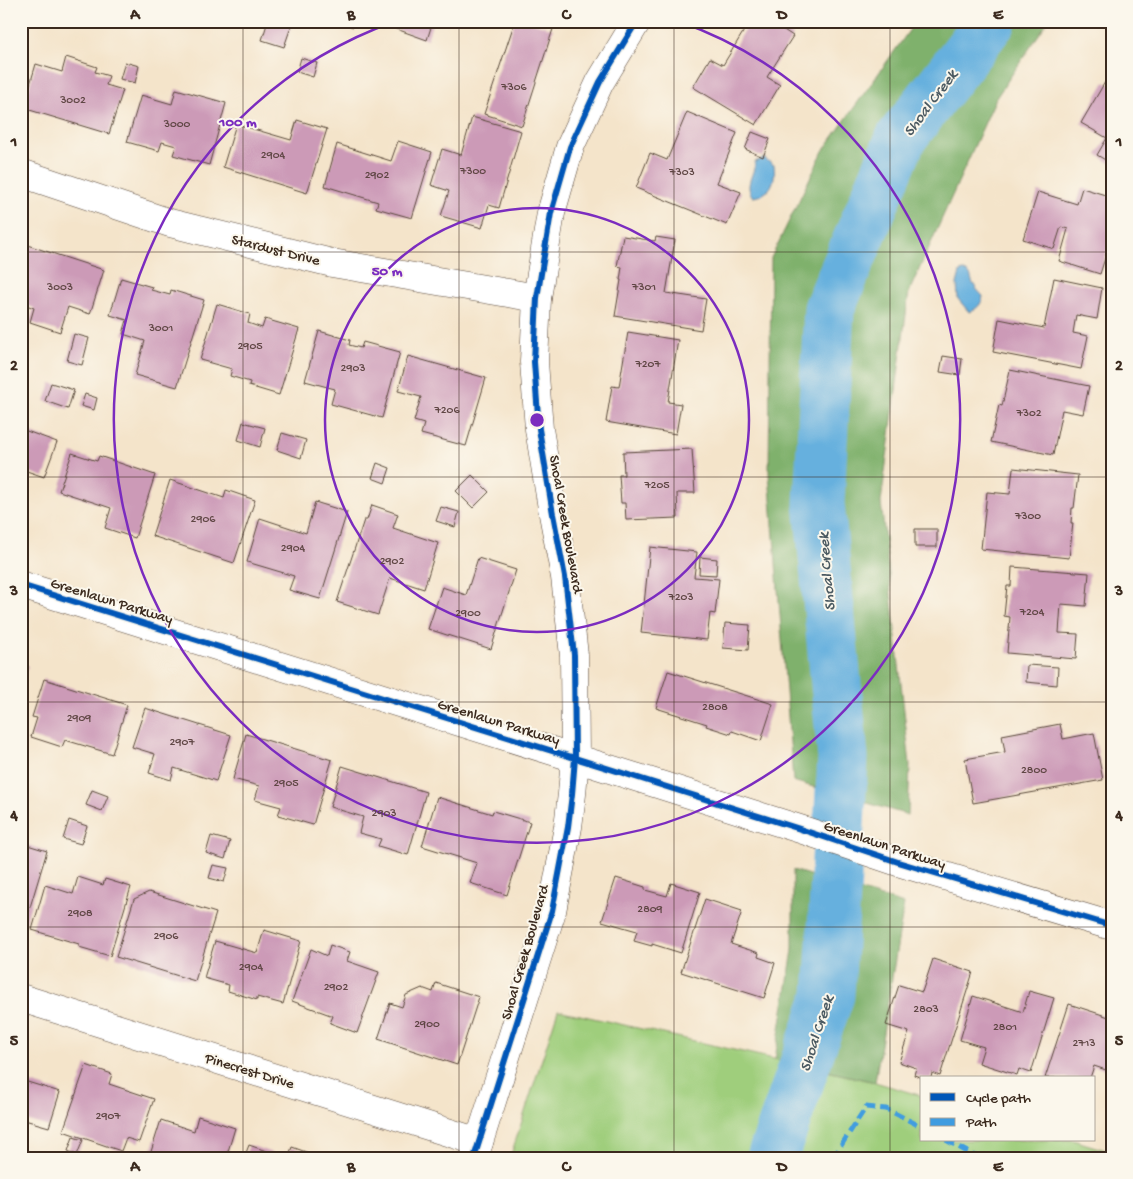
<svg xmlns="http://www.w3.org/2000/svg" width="1133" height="1179" font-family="'Gochi Hand',sans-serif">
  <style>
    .green { fill: #9fce7c; stroke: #6d7c4d }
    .forest { fill: #7fb16c; stroke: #5d6e45 }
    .water { fill: #66b0de; stroke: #506d7e }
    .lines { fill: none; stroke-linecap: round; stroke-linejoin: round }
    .river { stroke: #66b0de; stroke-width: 51 }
    .building { fill: #cc9ab7 }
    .minor-casing { stroke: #574638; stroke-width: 29 }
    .tertiary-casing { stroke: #574638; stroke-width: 29 }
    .minor { stroke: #fff; stroke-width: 28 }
    .tertiary { stroke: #fff; stroke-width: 28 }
    .quiet { stroke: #3f9ce0; stroke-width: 5; stroke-dasharray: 10 5; stroke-linecap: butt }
    .cycleway-casing { stroke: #fbf7ec; stroke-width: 9 }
    .cycleway { stroke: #0057b8; stroke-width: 6 }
    .grid { fill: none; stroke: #3b2a1e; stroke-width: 1; stroke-opacity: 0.55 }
    .ring { fill: none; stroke: #7b2cbf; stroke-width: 2.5 }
    .labels { text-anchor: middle; stroke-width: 4; stroke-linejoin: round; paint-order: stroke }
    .number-label { font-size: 12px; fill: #5f4644 }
    .street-label { font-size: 15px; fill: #3b2a1e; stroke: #fbf7ec }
    .water-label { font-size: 16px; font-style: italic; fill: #4a5961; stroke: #fbf7ec }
    .centre { fill: #7b2cbf; stroke: #fbf7ec; stroke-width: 2.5 }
    .ring-label { font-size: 15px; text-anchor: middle; font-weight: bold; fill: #7b2cbf; stroke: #fbf7ec; stroke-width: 4; stroke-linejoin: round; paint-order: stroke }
    .neatline { fill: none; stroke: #3b2a1e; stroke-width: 2 }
    .grid-label { font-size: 16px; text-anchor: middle; font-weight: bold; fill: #3b2a1e }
  </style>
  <rect width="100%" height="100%" fill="#fbf7ec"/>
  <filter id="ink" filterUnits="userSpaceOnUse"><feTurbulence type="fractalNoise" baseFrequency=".02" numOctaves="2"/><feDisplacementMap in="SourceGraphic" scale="10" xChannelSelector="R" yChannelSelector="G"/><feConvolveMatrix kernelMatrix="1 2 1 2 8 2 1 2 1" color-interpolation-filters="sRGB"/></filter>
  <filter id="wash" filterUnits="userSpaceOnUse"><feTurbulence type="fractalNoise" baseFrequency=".0096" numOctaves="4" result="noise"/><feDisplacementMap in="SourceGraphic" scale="20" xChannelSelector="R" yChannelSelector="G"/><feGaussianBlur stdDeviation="1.12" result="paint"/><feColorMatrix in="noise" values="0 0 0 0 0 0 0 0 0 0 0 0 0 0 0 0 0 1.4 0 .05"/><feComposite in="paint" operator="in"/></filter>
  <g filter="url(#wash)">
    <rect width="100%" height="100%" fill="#f4e4ca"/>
    <path class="green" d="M558 1010 875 1082 922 1096V1140H1073L1112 1152V1158H510Z"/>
    <path class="forest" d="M916 21H1048L996 98 909 292 881 502 910 765 908 815 793 781 769 474 771 258 823 151Z
      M793 870 904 904 875 1082 775 1059 793 950Z"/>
    <path class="water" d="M764 158 774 165C776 181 771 195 753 197 743 185 755 174 755 162Z
      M964 271C974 275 969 278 974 285 976 289 980 293 983 296 982 304 977 309 969 312L958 299 957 284 960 272Z"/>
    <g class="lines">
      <path class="river" d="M772 1158 829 995 843 758 819 503 829 309 901 138 991 21"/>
    </g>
    <g id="blocks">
      <path class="building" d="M268 21H293L284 47 262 40Z
        M337 21H355L353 27Z
        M374 21H433L427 40Z
        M515 21H528L553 29 522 126 484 114Z
        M750 21H770L793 36 767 77 780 85 756 125 693 87 710 58 723 65Z
        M21 33 27 35 22 52H21Z
        M66 57 97 67 95 72 109 76 106 85 123 90 109 134 23 108 36 64 62 72Z
        M301 58 317 63 313 77 297 72Z
        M125 62 139 66 135 83 120 79Z
        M1105 82 1112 86V164L1097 155 1107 138 1081 123Z
        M176 89 226 103 209 165 173 155 176 146 162 142 159 151 127 142 141 95 172 104Z
        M687 112 737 133 717 183 741 192 727 225 636 188 650 153 667 160Z
        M472 117 521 131 499 208 489 205 482 228 441 216 449 191 431 185 442 149 461 155Z
        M297 120 327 129 307 193 223 167 236 124 291 140Z
        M752 132 770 139 763 157 745 149Z
        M398 141 432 152 412 218 376 208 378 202 325 186 337 144 391 161Z
        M1082 188 1112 197V236L1100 274 1059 261 1068 229 1061 227 1054 249 1023 239 1038 192 1077 204Z
        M623 236 655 241 656 237 675 240 666 293 706 299 701 330 615 316 621 280H620L622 267 617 266Z
        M21 243 104 270 90 314 68 307 60 332 30 322 34 308 21 303Z
        M121 278 152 287 151 290 170 295 171 290 204 300 177 387 135 375 145 341 123 334 127 320 110 315Z
        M1054 278 1102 288 1097 319 1076 315 1073 333 1088 336 1081 369 993 352 999 319 1044 328Z
        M217 304 250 314 248 323 262 328 265 319 299 329 279 395 249 386 250 382 230 376 232 369 200 360Z
        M319 331 350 340 349 345 361 348 363 342 400 352 382 418 331 404 335 389 305 381Z
        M628 332 678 340 668 402 681 404 676 434 606 422 612 386 619 387Z
        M74 334 89 338 82 365 67 361Z
        M408 356 486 378 466 446 421 434 424 424 414 421 421 397 398 391Z
        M943 356 962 359 960 375 940 372Z
        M1010 370 1089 386 1083 414 1062 410 1053 455 991 442 999 405 1002 406Z
        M51 383 74 390 68 409 45 401Z
        M85 394 97 398 94 410 81 406Z
        M243 422 265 428 260 447 238 440Z
        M21 429 57 442 44 477 21 469Z
        M282 433 306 440 301 458 277 450Z
        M692 449 695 493H677L678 518 626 520 625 503H621L619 475H624L623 452Z
        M72 453 97 461 99 456 155 475 135 538 105 528 111 508 59 491Z
        M377 463 390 468 385 483 372 478Z
        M1013 468 1078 475 1074 508H1072L1071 523H1073L1069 558 981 549 987 492 1010 494Z
        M472 475 489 492 473 508 456 491Z
        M170 480 224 498 226 490 255 500 234 563 152 536Z
        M315 502 347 512 320 599 289 590 294 576 247 562 260 518 306 533Z
        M372 505 398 514 393 528 438 543 424 589 390 578 378 615 337 602 364 520H367Z
        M441 507 459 512 455 527 436 521Z
        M915 529H937V547H915Z
        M650 547 697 552 694 577 719 579 715 614 710 613 707 640 641 633Z
        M700 557 717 559 716 575 699 574Z
        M478 558 516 570 491 649 428 629 442 587 466 595Z
        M1012 567 1089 573 1086 606 1061 604 1059 633 1078 634 1076 659 1007 653 1010 617 1004 616 1007 586H1011Z
        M725 623 750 625 748 650 723 648Z
        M21 664 28 666 22 686H21Z
        M1027 665 1058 667 1057 685 1026 682Z
        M668 671 773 704 761 741 732 731 731 734 706 726 707 724 656 708Z
        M44 679 127 705 112 754 65 740 62 747 31 737 37 718 32 717Z
        M145 708 231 735 216 781 174 768 171 780 149 773 155 754 132 747Z
        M1060 724 1063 739 1094 733 1103 780 973 803 965 759 1005 752 1002 735Z
        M246 734 332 760 313 825 278 815 281 807 255 800 259 786 233 779Z
        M342 766 426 792 408 855 378 846 381 839 359 833 363 817 330 807Z
        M92 790 108 796 102 811 86 805Z
        M437 797 492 814 493 811 530 822 507 895 470 883 477 863 422 846Z
        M69 820 87 826 81 844 63 839Z
        M211 836 230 841 225 859 206 853Z
        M21 843 47 851 24 927 21 926Z
        M213 865 228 868 224 882 209 878Z
        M78 877 103 885 105 879 131 887 110 956 79 947V944L32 930 45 885 73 894Z
        M616 878 645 887V890L667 896 671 883 700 892 681 953 652 944V946L634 941 637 931 602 921Z
        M149 892 216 913 195 981 116 957 134 899Z
        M705 899 742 911 731 944 759 953 758 957 775 963 764 998 681 972Z
        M264 930 301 941 283 1004 257 997V1000L228 991 229 985 204 978 215 941 257 953Z
        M330 945 350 952 347 961 379 972 357 1033 330 1023 333 1016 292 1001 311 949 327 956Z
        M933 959 973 972 940 1076 932 1073 931 1078H923L914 1075 916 1068 899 1062 909 1032 886 1025 899 985 922 992Z
        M436 983 479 997 457 1065 378 1039 390 1003 402 1007 406 995 422 988 433 992Z
        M1029 991 1054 998 1031 1073 1019 1069 1017 1075 979 1063 984 1047 960 1040 973 996 1023 1012Z
        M1069 1004 1112 1018V1072L1094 1066 1090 1078H1045Z
        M86 1065 112 1074 109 1084 154 1099 139 1142 126 1138 121 1151 63 1131Z
        M21 1080 60 1092 49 1127 21 1119Z
        M198 1116 235 1128 226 1158H149L161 1120 194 1131Z
        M73 1137 83 1140 77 1155 68 1151Z
        M249 1145 269 1152 286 1158H244Z
        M292 1147 320 1157V1158H288Z
        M26 1150 34 1154 32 1158H23Z"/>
    </g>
  </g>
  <g filter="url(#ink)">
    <use href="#blocks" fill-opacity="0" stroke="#574638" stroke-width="1"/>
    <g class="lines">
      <g class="minor-casing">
        <path id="minor" d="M21 173 170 223 332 263 537 298
          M21 585 575 758
          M21 998 479 1142"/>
      </g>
      <g class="tertiary-casing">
        <path id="tertiary" d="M575 758 800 829 898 862 1112 926
          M474 1158 552 911 568 827 572 794 575 758 574 655 565 577 553 514 539 429 534 362 537 298 551 213 570 147 600 82 637 21"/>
      </g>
      <use href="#minor" class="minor"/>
      <use href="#tertiary" class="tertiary"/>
      <path class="quiet" d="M946 1140 978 1158
        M833 1158 866 1107 886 1109 922 1127"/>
      <g class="cycleway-casing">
        <path id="cycleway" d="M21 585 610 769 800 829 898 862 1112 926
          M474 1158 552 911 568 827 572 794 575 758 574 655 565 577 553 514 539 429 534 362 537 298 551 213 570 147 600 82 637 21"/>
      </g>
      <use href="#cycleway" class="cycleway"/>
    </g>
  </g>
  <path class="grid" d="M243 21V1158M459 21V1158M674 21V1158M890 21V1158M21 252H1112M21 477H1112M21 702H1112M21 927H1112"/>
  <g class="ring">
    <circle cx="537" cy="420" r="212"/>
    <path d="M678 21A423 423 0 1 1 396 21"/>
  </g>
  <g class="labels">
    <g class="number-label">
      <text x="514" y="90">7306</text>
      <text x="73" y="103">3002</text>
      <text x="177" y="127">3000</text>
      <text x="273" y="158">2904</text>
      <text x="473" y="174">7300</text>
      <text x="682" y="175">7303</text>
      <text x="377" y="178">2902</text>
      <text x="60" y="290">3003</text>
      <text x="644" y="290">7301</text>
      <text x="161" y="331">3001</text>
      <text x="250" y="349">2905</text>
      <text x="648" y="367">7207</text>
      <text x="353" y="371">2903</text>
      <text x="447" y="413">7206</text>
      <text x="1029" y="416">7302</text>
      <text x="657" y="488">7205</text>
      <text x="1028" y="519">7300</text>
      <text x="203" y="522">2906</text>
      <text x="293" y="551">2904</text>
      <text x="392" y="564">2902</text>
      <text x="681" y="600">7203</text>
      <text x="1032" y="615">7204</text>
      <text x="468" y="616">2900</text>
      <text x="715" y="710">2808</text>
      <text x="79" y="721">2909</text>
      <text x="182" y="745">2907</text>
      <text x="1034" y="773">2800</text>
      <text x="286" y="786">2905</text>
      <text x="384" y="816">2903</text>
      <text x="650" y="912">2809</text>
      <text x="80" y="916">2908</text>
      <text x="166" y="939">2906</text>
      <text x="251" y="970">2904</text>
      <text x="336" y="990">2902</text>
      <text x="926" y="1012">2803</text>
      <text x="427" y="1027">2900</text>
      <text x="1005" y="1030">2801</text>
      <text x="1084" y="1046">2713</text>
      <text x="108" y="1119">2907</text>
    </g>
    <g class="street-label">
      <text transform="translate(276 249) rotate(14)" y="5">Stardust Drive</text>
      <text transform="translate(567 524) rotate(80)" y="5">Shoal Creek Boulevard</text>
      <text transform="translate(112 600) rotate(17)" y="5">Greenlawn Parkway</text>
      <text transform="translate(499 721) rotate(17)" y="5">Greenlawn Parkway</text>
      <text transform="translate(885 844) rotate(18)" y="5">Greenlawn Parkway</text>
      <text transform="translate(524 952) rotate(-74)" y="5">Shoal Creek Boulevard</text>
      <text transform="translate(250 1070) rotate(17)" y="5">Pinecrest Drive</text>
    </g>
    <g class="water-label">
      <text transform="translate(929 102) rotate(-53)" y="6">Shoal Creek</text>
      <text transform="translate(825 572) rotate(-95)" y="6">Shoal Creek</text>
      <text transform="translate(815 1033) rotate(-72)" y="6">Shoal Creek</text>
    </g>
  </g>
  <circle cx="537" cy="420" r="8" class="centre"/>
  <g class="ring-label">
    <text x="238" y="126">100 m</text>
    <text x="387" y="275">50 m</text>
  </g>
  <rect width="1133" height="1179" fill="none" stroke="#fbf7ec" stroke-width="55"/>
  <rect x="920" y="1076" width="175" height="65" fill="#fbf7ec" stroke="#aea59a"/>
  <rect x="930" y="1093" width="25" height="8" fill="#0057b8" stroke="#aea59a"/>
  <text x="966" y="1102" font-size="15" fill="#3b2a1e">Cycle path</text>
  <rect x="930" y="1118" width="25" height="8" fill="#3f9ce0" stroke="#aea59a"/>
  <text x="966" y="1126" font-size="15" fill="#3b2a1e">Path</text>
  <rect x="28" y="28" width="1078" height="1124" class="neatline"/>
  <g class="grid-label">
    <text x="135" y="19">A</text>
    <text x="351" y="19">B</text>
    <text x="566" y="19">C</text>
    <text x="782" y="19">D</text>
    <text x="998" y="19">E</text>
    <text x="14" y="146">1</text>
    <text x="1119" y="146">1</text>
    <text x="14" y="370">2</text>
    <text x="1119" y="370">2</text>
    <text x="14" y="595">3</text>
    <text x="1119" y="595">3</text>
    <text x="14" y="820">4</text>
    <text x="1119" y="820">4</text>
    <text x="14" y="1045">5</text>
    <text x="1119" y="1045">5</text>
    <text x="135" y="1171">A</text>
    <text x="351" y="1171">B</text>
    <text x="566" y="1171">C</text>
    <text x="782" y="1171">D</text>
    <text x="998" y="1171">E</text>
  </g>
</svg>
